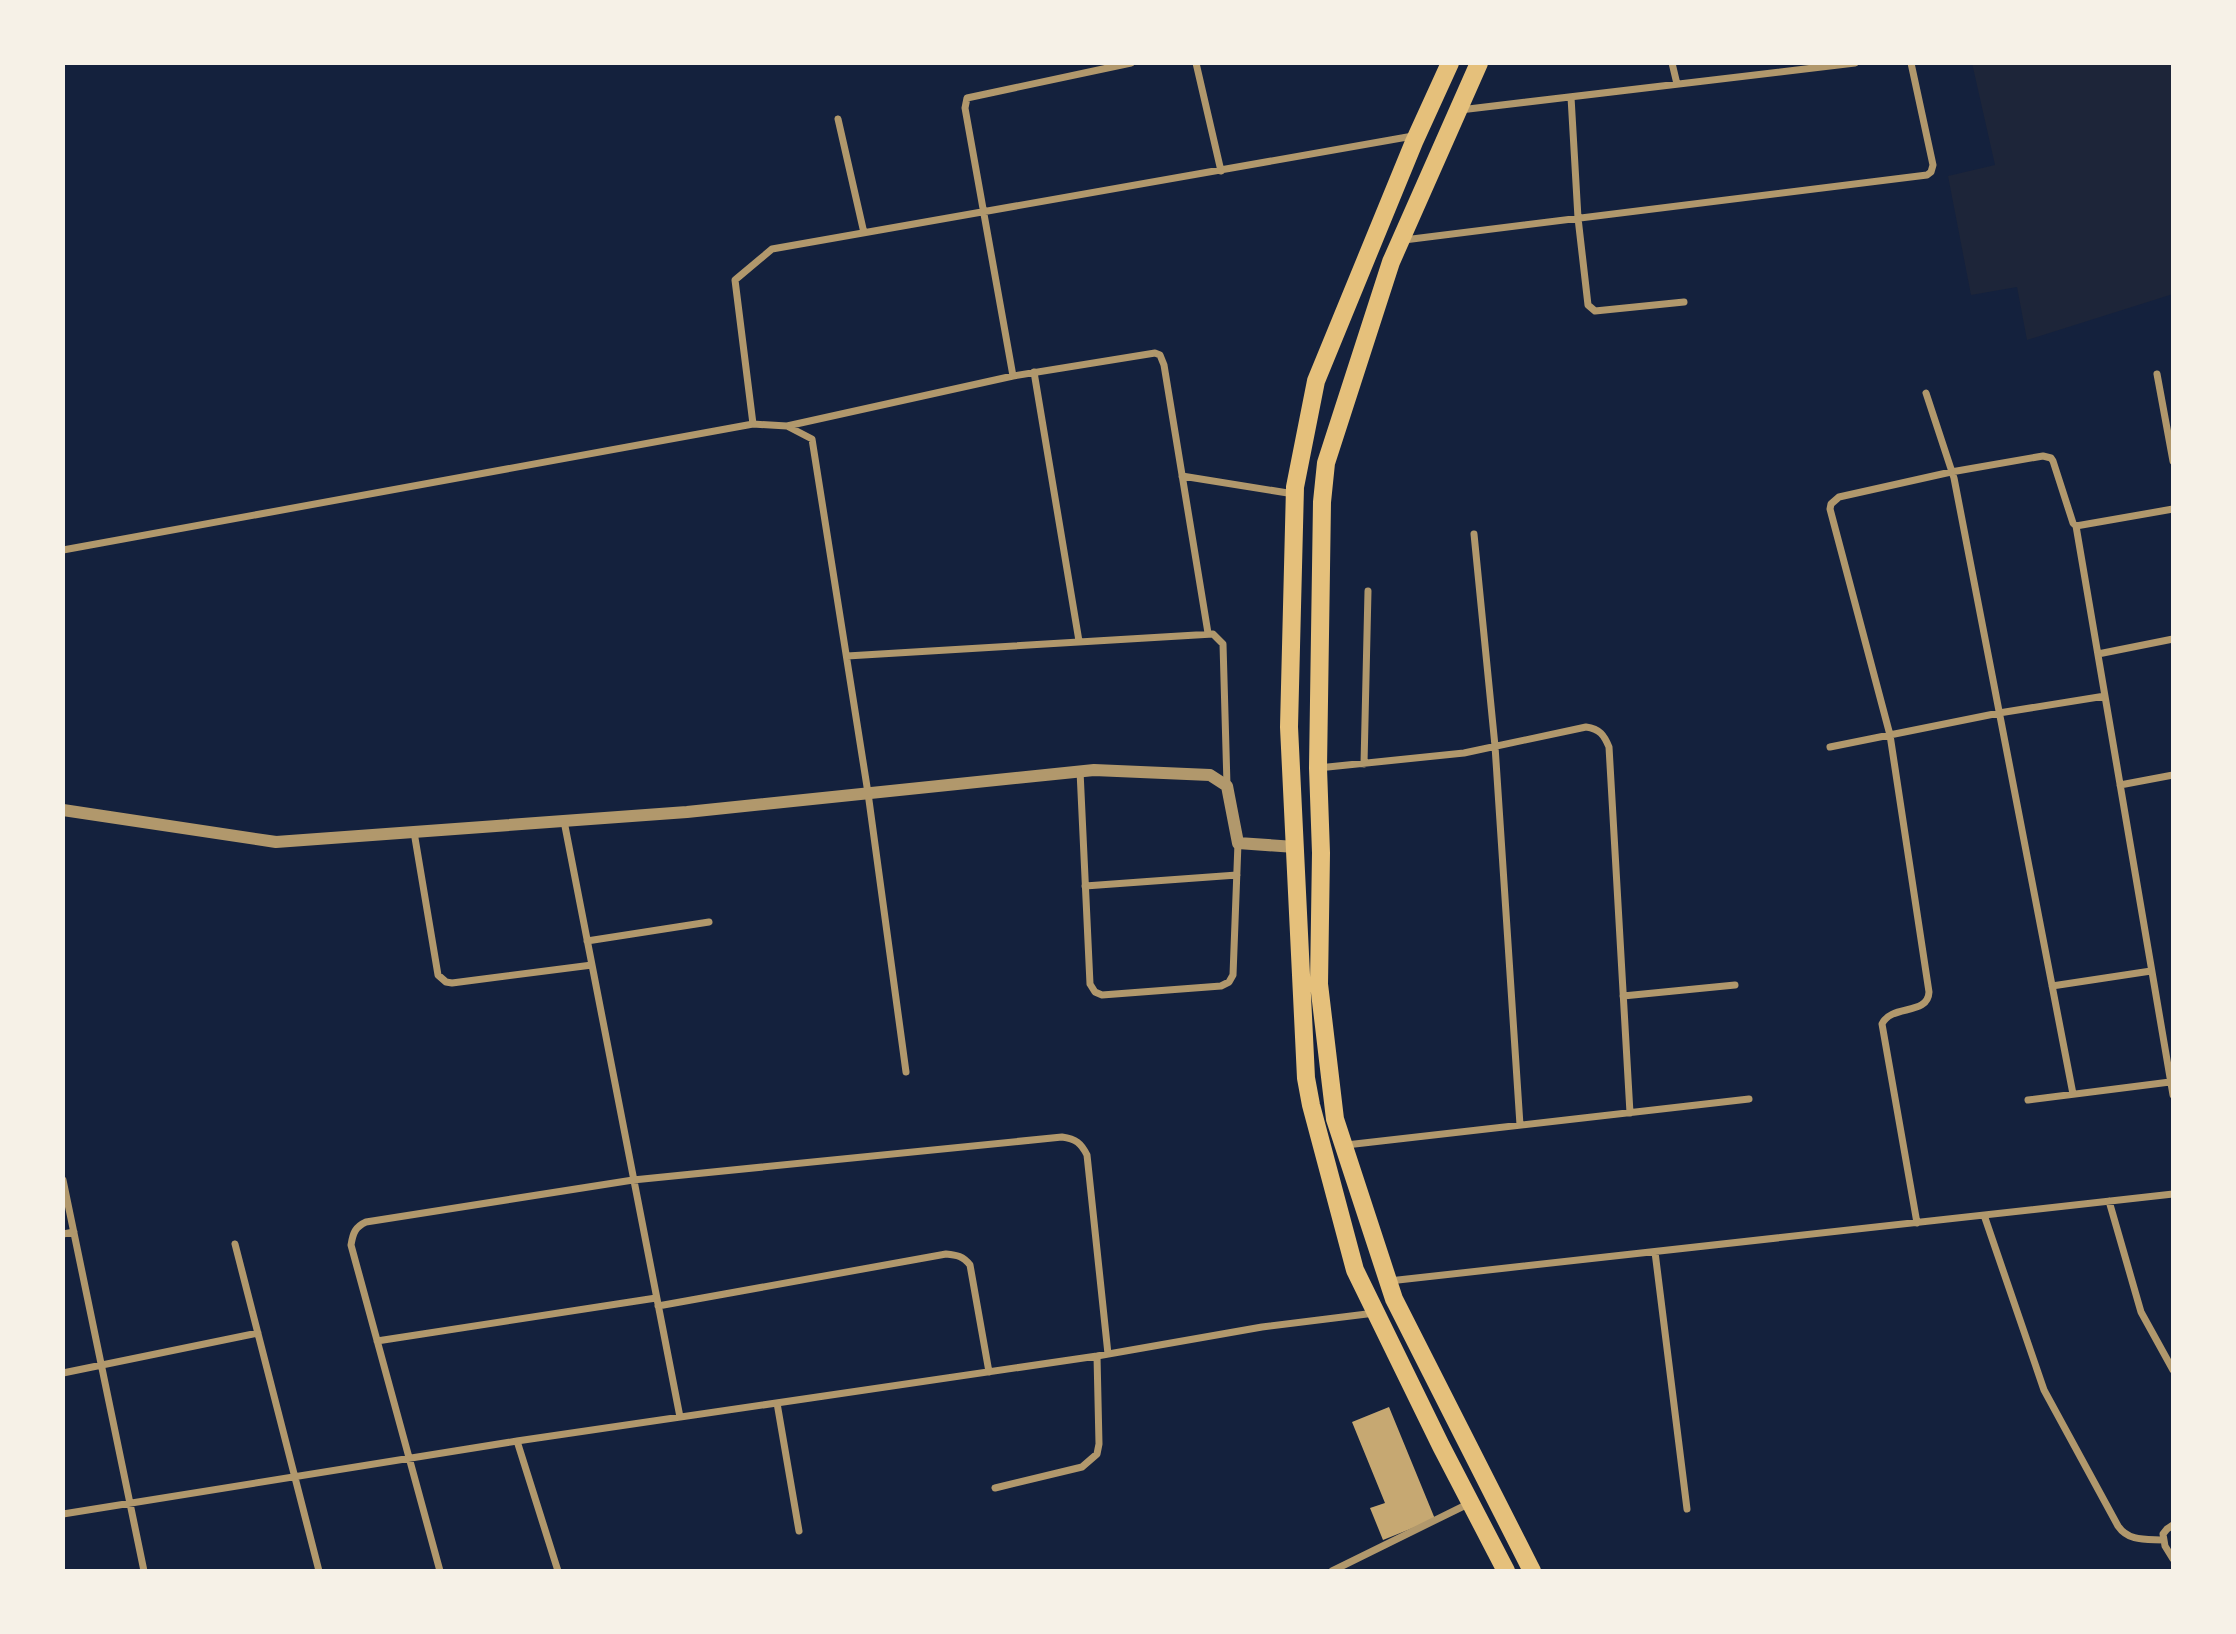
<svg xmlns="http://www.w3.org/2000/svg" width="2236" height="1634" font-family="Raleway,sans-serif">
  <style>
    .green { fill: #1d2539 }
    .building { fill: #c6a872 }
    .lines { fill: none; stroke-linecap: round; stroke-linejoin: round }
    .minor { stroke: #b1986c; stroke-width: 7 }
    .tertiary { stroke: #b1986c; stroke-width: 12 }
    .primary { stroke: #e5c07b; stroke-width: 18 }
  </style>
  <rect width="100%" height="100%" fill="#14213d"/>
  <path class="green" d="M1972 63H2173V294L2027 340 2017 287 1971 295 1948 176 1995 165Z"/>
  <path class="building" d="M1389 1407 1435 1519 1383 1540 1370 1508 1385 1503 1352 1422Z"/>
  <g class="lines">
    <path class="minor" d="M1196 63 1221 171
      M1672 63 1677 84
      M1571 97 1578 218 1588 305 1595 311 1684 302
      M1460 110 1855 63
      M838 119 864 233
      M1404 240 1927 175 1931 172 1933 165 1911 63
      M1034 372 1079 641
      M2157 374 2173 461
      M1013 376 965 108 967 98 1131 63
      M1926 393 1954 478 2073 1094
      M753 424 735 280 772 249 1413 136
      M787 426 1013 376 1155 353 1160 355 1164 365 1208 633
      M1182 476 1294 494
      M2076 526 2173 1095
      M1474 534 1495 746 1520 1125
      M63 550 753 424 787 426 812 439 868 793 906 1072
      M2098 654 2173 639
      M847 656 1213 634 1223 644 1227 785
      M1830 747 1999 713 2105 696
      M1364 764 1368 591
      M1318 768 1464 753 1586 727C1600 729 1604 735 1609 747L1630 1113
      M1080 771 1090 984 1095 992 1102 995 1221 986 1229 982 1233 975 1238 843
      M2120 785 2173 775
      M564 821 680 1417
      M414 832 438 975 446 982 452 983 592 965
      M1085 886 1237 875
      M587 941 709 922
      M2052 986 2151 971
      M1623 996 1735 985
      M2028 1100 2170 1082
      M1346 1145 1749 1099
      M63 1180 144 1571
      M2109 1201 2141 1312 2173 1370
      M1984 1215 2044 1390 2118 1526C2129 1542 2146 1539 2164 1540
      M1917 1223 1882 1024C1891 1004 1928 1016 1929 992L1890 735 1830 509 1831 504 1839 497 1951 472 2043 456 2051 458 2053 461 2073 523 2076 526 2173 509
      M63 1234 74 1232
      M235 1244 319 1571
      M1655 1252 1687 1509
      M1389 1281 2173 1194
      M658 1306 946 1254C957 1255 963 1256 970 1265L989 1372
      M377 1341 656 1298
      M63 1373 258 1333
      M777 1403 799 1531
      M517 1441 558 1571
      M995 1488 1082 1467 1097 1454 1099 1444 1097 1356
      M63 1514 517 1441 1097 1356 1262 1327 1375 1313
      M2173 1525 2167 1529 2163 1534 2165 1546 2173 1559
      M440 1571 351 1245C353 1233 355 1227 366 1222L633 1180 1062 1137C1076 1139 1081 1143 1087 1155L1108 1354
      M1332 1571 1470 1503"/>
    <path class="tertiary" d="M63 810 276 842 687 812 1094 770 1210 775 1227 786 1238 843 1295 847"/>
    <path class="primary" d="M1450 63 1414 142 1316 381 1295 487 1289 727 1306 1078 1311 1105 1355 1270 1441 1446 1506 1571
      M1479 63 1391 262 1326 463 1322 502 1318 768 1321 853 1319 984 1335 1119 1394 1299 1532 1571"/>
  </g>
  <rect width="2236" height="1634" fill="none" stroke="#f6f1e7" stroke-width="130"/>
</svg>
